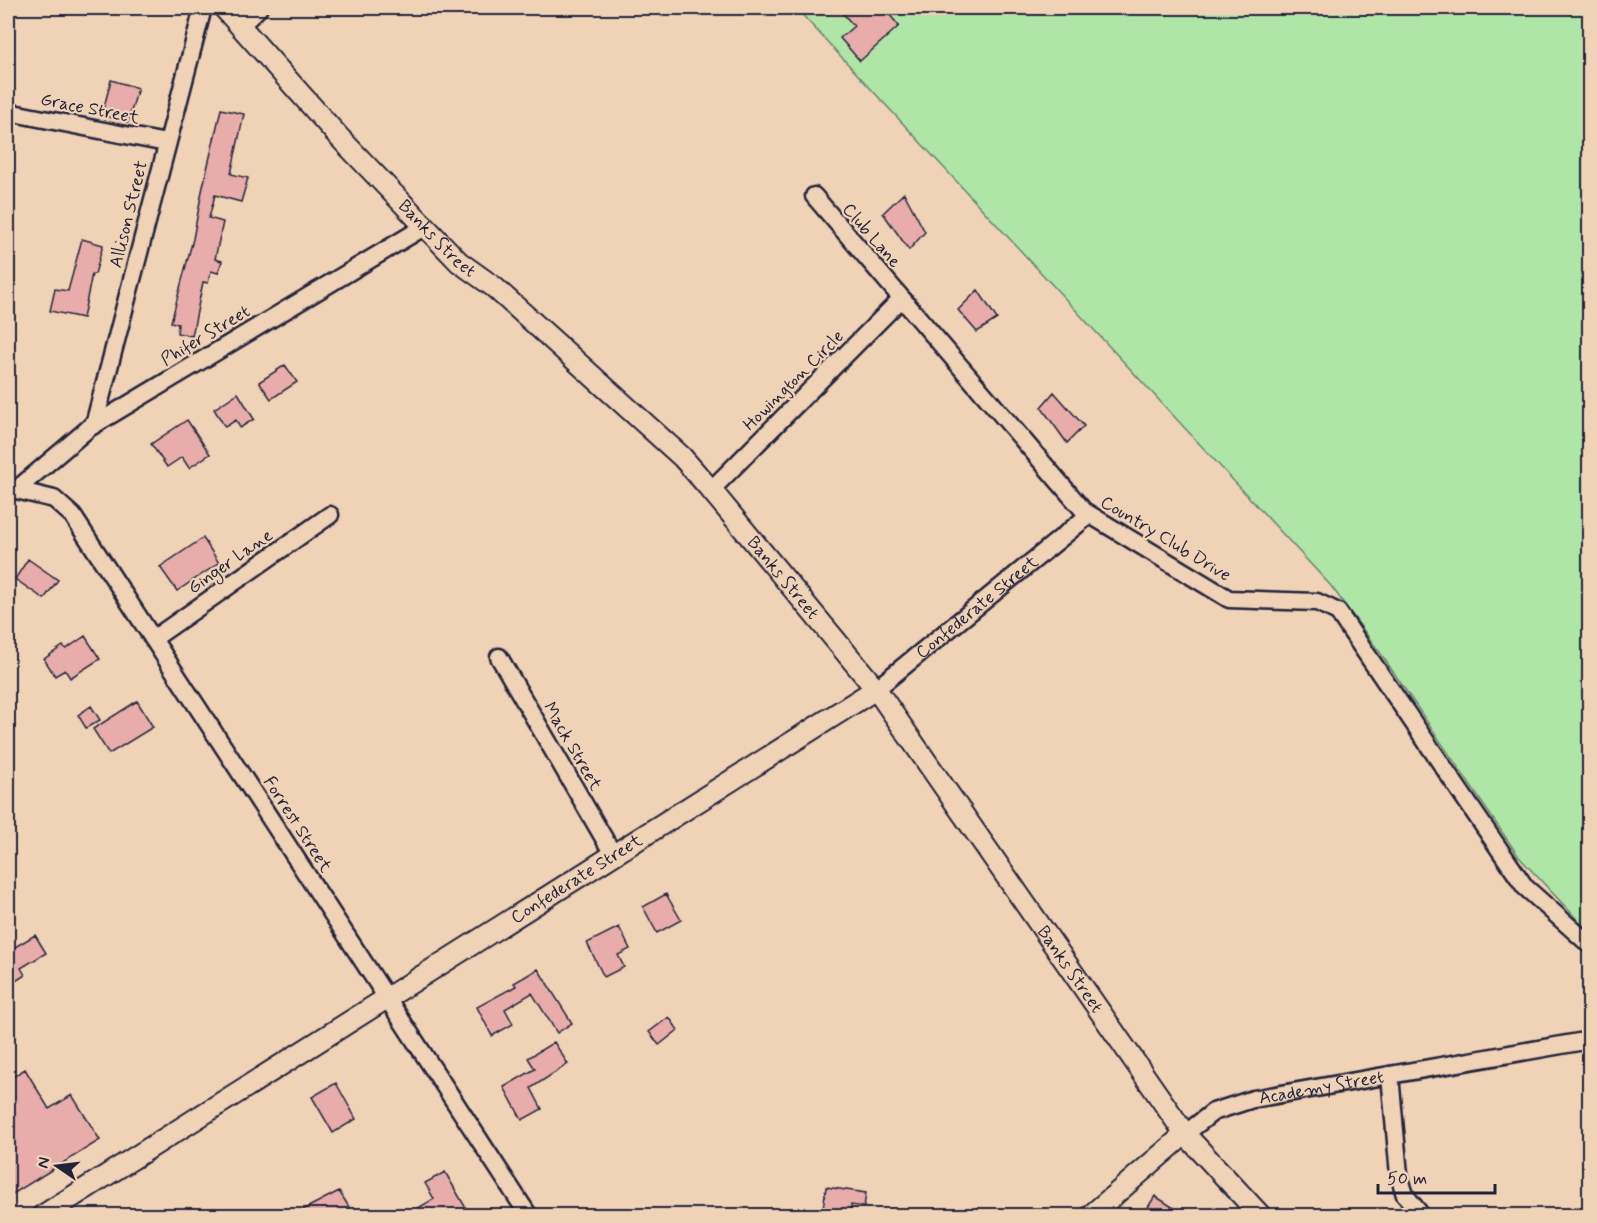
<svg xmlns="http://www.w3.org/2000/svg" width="1597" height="1223" font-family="Mynerve,sans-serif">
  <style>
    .green { fill: #afe5a7; stroke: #688471; stroke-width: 1.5 }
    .building { fill: #e8adaa; stroke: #22223b; stroke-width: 1.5 }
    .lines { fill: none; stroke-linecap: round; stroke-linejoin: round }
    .minor-casing { stroke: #22223b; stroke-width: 21 }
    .tertiary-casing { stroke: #22223b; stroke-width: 24 }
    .minor { stroke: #f0d3b7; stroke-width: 16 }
    .tertiary { stroke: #f0d3b7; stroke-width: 20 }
    .labels { text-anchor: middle; stroke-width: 4.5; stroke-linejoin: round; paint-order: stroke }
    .street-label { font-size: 18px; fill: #22223b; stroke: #f0d3b7 }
  </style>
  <rect width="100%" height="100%" fill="#f0d3b7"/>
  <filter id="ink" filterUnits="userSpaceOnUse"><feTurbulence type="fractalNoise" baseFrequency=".0167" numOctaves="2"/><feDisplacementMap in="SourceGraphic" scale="12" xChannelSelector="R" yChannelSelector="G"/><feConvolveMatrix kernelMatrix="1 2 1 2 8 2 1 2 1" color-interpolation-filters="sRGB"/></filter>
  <g filter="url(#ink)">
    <path class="green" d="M796 8H1589V932L1519 857 1381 654 1331 586Z"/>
    <path class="building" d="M838 8H884L899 26 860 61 840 38 854 26Z
      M111 80 138 88 128 122 102 115Z
      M221 109 244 114 231 174 248 178 241 202 215 195 209 218 223 222 215 259 222 261 218 273 211 271 208 283 203 282 192 336 177 333 178 324 171 322 193 239 202 191Z
      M904 193 925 232 909 250 883 213Z
      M82 239 103 245 95 274H92L83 318 50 311 55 289 68 291Z
      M978 290 997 319 977 332 958 310Z
      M285 365 297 382 271 399 259 382Z
      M1054 392 1084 426 1067 443 1041 407Z
      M238 393 254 419 240 428 236 420 225 427 214 409Z
      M187 420 210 454 189 468 182 457 167 467 151 444Z
      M203 538 219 563 177 591 160 567Z
      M28 559 58 580 44 599 15 579Z
      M85 636 100 659 70 678 65 670 55 676 44 659 63 646 66 649Z
      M137 701 153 727 109 754 93 729Z
      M91 706 100 720 86 728 78 715Z
      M666 894 681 920 657 933 643 907Z
      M619 927 630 949 618 955 624 967 604 977 587 943Z
      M35 935 46 953 21 968 25 975 8 986V946L10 950Z
      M538 969 572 1023 557 1033 532 993 505 1009 513 1024 492 1036 477 1007 516 986 514 983Z
      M669 1017 678 1030 659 1045 649 1032Z
      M554 1042 568 1064 531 1088 542 1109 522 1120 504 1087 535 1069 528 1058Z
      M25 1069 49 1109 72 1095 100 1140 8 1197V1080Z
      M336 1083 356 1119 333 1133 312 1097Z
      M445 1172 467 1210 457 1215H406L434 1199 425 1183Z
      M826 1187 866 1193 864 1207 851 1205 850 1213 823 1209Z
      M339 1191 354 1215H293Z
      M1155 1196 1185 1215H1143Z"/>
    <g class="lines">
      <g class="minor-casing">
        <g id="minor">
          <path d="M240 26 259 8"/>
          <path d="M8 112 166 143"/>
          <path d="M814 196 1084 511 1229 599 1317 602 1338 612 1525 887 1590 945"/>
          <path d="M89 428 95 421 203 8"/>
          <path d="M8 488 54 499 73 516 529 1216"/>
          <path d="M16 490 89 428 424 227"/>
          <path d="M711 490 901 299"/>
          <path d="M153 639 330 515"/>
          <path d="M499 657 613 854"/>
          <path id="s1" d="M876 689 1089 515"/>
          <path d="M1390 1075 1399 1175 1405 1195 1422 1216"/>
          <path id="s2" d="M1185 1134 1213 1112 1253 1099 1590 1040"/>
        </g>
      </g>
      <g class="tertiary-casing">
        <g id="tertiary">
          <path id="s3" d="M224 8 339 137 459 262 494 287 682 457 711 490 876 689 1185 1134 1261 1216"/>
          <path id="s4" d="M42 1216 876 689"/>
          <path d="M1090 1216 1185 1134"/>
        </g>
      </g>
      <use href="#minor" class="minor"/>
      <use href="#tertiary" class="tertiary"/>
    </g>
  </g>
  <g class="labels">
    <g class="street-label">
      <text transform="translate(90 108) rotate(11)" y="6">Grace Street</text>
      <text transform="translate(128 214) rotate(-76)" y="6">Allison Street</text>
      <text transform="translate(872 235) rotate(49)" y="6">Club Lane</text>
      <text dy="6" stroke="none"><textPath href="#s3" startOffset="314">Banks Street</textPath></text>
      <text transform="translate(205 335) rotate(-31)" y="6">Phifer Street</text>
      <text transform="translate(793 380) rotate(-45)" y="6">Howington Circle</text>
      <text transform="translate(1166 538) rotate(31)" y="6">Country Club Drive</text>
      <text transform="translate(230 561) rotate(-35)" y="6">Ginger Lane</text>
      <text dy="6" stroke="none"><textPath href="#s3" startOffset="800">Banks Street</textPath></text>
      <text dy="6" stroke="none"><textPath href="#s1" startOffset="130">Confederate Street</textPath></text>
      <text transform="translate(573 746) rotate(60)" y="6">Mack Street</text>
      <text transform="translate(298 824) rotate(57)" y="6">Forrest Street</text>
      <text dy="6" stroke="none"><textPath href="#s4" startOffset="632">Confederate Street</textPath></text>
      <text dy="6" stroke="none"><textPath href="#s3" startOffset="1286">Banks Street</textPath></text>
      <text dy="6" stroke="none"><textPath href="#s2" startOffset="147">Academy Street</textPath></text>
    </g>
  </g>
  <rect width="1597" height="1223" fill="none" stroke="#f0d3b7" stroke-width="30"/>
  <rect x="15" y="15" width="1567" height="1193" fill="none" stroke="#22223b" stroke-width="2" filter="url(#ink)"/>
  <g transform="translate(57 1166) rotate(284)" stroke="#f0d3b7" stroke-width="4.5" paint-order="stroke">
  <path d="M0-4.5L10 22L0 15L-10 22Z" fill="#22223b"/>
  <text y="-9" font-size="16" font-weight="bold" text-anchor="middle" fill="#22223b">N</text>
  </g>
  <path d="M1378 1184v9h117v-9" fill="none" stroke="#22223b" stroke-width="3"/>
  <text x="1387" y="1184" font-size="18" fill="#22223b" stroke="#f0d3b7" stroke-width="4.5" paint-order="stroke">50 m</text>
</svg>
